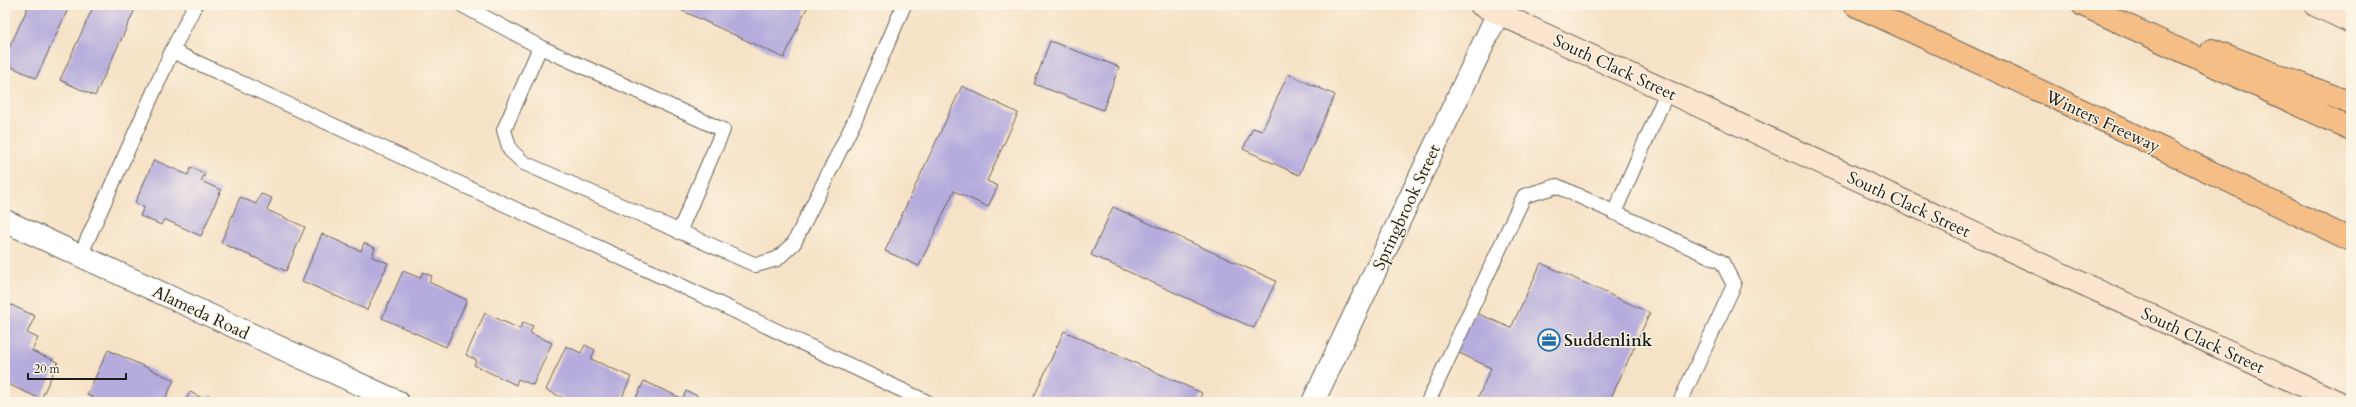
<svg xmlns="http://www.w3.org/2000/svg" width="2356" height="407" font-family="Cardo,serif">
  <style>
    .building { fill: #b5acdd }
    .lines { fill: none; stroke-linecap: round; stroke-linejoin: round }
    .lane-casing { stroke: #686158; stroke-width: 16 }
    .street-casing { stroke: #686158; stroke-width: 24 }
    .secondary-casing { stroke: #686158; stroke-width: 24 }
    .highway-casing { stroke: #686158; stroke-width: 24 }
    .lane { stroke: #fff; stroke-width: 14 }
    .street { stroke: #fff; stroke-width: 22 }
    .secondary { stroke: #fbe5cf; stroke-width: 22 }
    .highway { stroke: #f6be87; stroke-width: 22 }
    .labels { text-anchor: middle; stroke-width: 3; stroke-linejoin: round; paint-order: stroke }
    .street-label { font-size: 17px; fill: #1c1c1c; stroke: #fcf5e5 }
    .poi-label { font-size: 17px; font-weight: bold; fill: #1c1c1c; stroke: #fcf5e5; text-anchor: start }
  </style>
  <rect width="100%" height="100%" fill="#fcf5e5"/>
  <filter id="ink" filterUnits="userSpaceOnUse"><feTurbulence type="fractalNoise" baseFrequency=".025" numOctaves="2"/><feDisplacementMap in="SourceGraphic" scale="8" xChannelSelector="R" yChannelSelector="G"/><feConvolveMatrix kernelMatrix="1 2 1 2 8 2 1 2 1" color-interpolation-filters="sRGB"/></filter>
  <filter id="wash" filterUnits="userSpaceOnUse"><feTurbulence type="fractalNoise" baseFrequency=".012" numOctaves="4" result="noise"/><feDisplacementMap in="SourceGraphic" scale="16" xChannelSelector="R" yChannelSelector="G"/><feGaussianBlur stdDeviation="0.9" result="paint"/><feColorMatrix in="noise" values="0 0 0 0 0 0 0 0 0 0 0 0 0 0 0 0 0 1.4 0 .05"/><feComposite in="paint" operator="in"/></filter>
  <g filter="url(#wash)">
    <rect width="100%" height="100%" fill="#f6e2c6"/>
    <g id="blocks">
      <path class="building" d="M29 5H70L36 78 5 64V57Z
        M94 5H137L95 96 60 80Z
        M670 5H808L784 58Z
        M1050 41 1119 67 1103 110 1034 84Z
        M1288 74 1335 95 1299 175 1243 149 1253 128 1262 131Z
        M962 86 1018 113 987 181 998 186 988 207 954 191 919 266 885 251Z
        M154 160 188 175 191 167 205 174 201 181 221 190 201 236 164 219 161 225 140 216 144 207 135 203Z
        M261 194 272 198 267 210 305 227 286 271 221 243 240 197 256 204Z
        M1113 207 1276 281 1254 328 1091 255Z
        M322 234 361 251 364 243 375 248 372 257 388 263 367 310 302 281Z
        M1541 263 1650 313 1609 402H1476L1491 368 1455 351 1474 312 1511 328Z
        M403 271 420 278 423 272 432 276 429 282 467 300 446 347 382 318Z
        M5 302 35 316 27 333 38 338 32 351 58 362 41 399 5 383Z
        M485 313 520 329 523 322 533 326 530 333 552 343 533 385 518 379 516 385 474 365 477 360 466 355Z
        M1064 331 1202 393 1198 402 1032 401Z
        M585 345 595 350 591 359 631 377 620 402H572L546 390 566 346 581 353Z
        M108 350 174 380 164 402H102L87 395Z
        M644 381 683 399 686 391 698 396 696 402H634Z
        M190 392 206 400 208 395 222 402H185Z"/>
    </g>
  </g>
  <g filter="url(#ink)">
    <use href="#blocks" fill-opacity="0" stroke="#686158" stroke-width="1"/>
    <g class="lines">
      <g class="lane-casing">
        <path id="lane" d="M462 5 540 47 504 130 510 150 524 163 756 265 777 259 794 243 854 122 904 5
          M540 47 723 130 679 232
          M172 51 195 5
          M1614 213 1667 92
          M80 256 172 51 667 279 927 402
          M1428 402 1524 196 1557 186 1722 262 1734 285 1680 402"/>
      </g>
      <g class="street-casing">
        <path id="street" d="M5 221 398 402
          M1313 402 1498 13"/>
      </g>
      <g class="secondary-casing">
        <path id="secondary" d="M1481 5 2338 402
          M2315 5 2351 22"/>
      </g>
      <g class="highway-casing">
        <path id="highway" d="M1855 5 2111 124 2351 240
          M2083 5 2351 129
          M2212 50 2351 103"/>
      </g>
      <use href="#lane" class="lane"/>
      <use href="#street" class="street"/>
      <use href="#secondary" class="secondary"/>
      <use href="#highway" class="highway"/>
    </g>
  </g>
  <defs>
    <g id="office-ring" transform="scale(1.15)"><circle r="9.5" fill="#fcf5e5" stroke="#1f6fb2" stroke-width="1.5"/><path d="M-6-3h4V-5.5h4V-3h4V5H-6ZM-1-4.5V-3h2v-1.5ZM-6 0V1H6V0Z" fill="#1f6fb2"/></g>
  </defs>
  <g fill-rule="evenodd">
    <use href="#office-ring" x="1549" y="340"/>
  </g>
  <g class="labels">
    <g class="street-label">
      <text transform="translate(1615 67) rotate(25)" y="6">South Clack Street</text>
      <text transform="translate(2103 121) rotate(25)" y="6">Winters Freeway</text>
      <text transform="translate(1909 204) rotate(25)" y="6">South Clack Street</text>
      <text transform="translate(1406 207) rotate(-65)" y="6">Springbrook Street</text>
      <text transform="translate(201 312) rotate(25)" y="6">Alameda Road</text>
      <text transform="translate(2203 340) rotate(25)" y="6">South Clack Street</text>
    </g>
    <g class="poi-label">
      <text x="1564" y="346">Suddenlink</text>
    </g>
  </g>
  <rect width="2356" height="407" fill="none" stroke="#fcf5e5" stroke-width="20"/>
  <path d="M28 373v6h98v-6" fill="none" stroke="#1c1c1c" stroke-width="2"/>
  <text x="34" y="373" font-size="12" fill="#1c1c1c" stroke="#fcf5e5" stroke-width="3" paint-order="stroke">20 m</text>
</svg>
